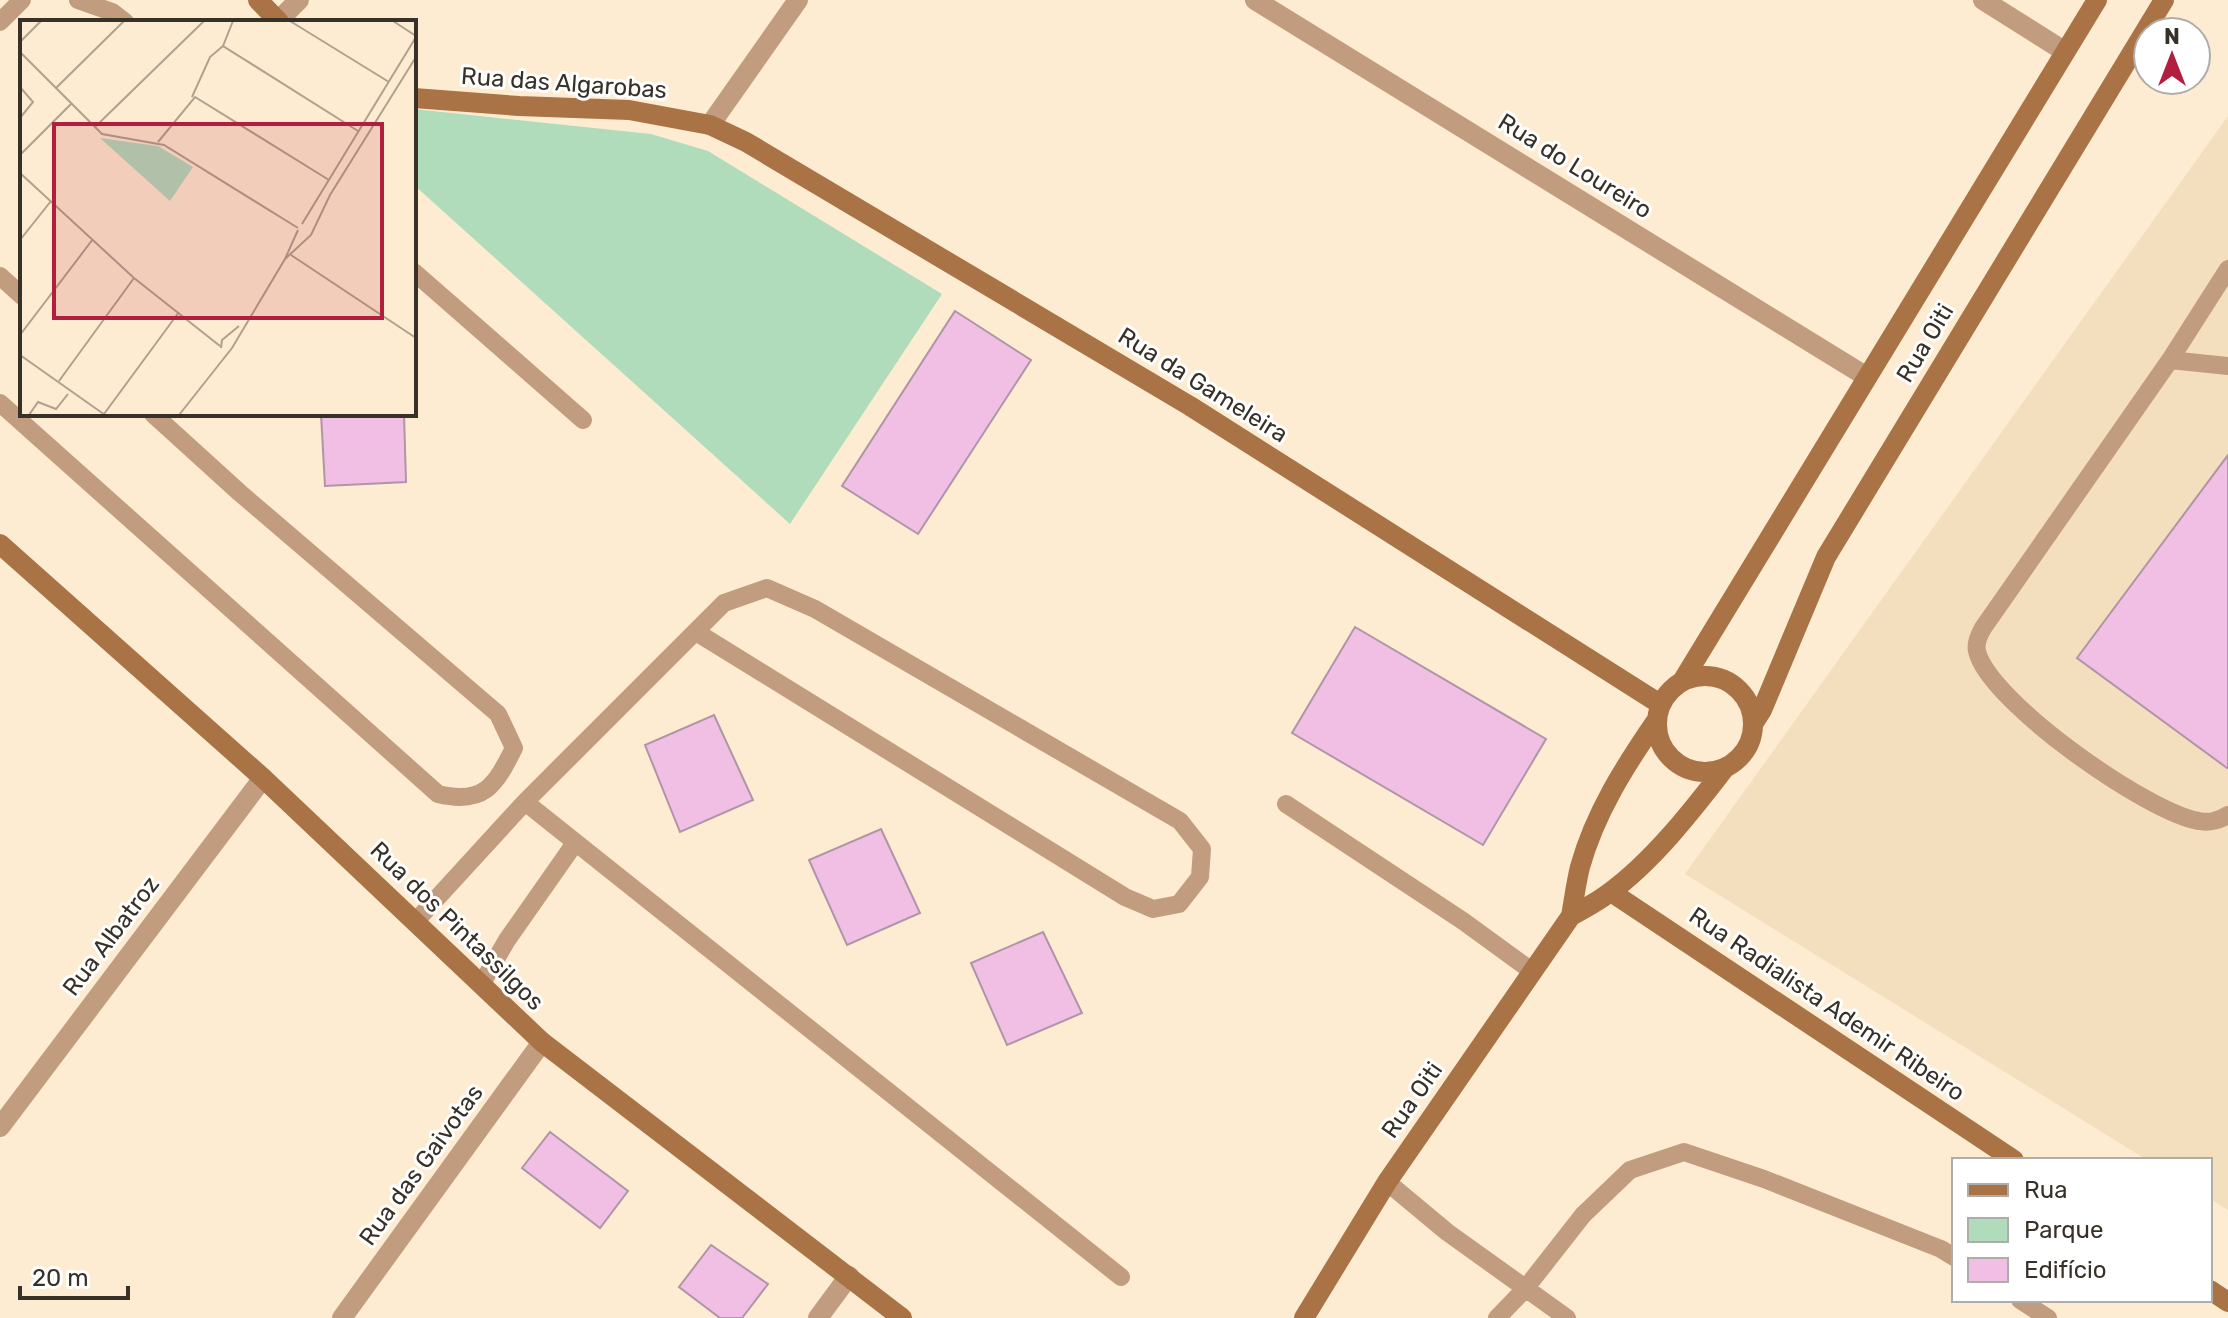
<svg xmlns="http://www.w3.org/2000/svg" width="2228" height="1318" font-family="Rubik,sans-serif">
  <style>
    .built { fill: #f3dfbe }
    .green { fill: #b1dcbb }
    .building { fill: #f1bfe4; stroke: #ae95a8; stroke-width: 2 }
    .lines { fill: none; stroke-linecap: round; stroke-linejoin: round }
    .lane { stroke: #c29c7e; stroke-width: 18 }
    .street { stroke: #c29c7e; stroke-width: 20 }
    .secondary { stroke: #a97346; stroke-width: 20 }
    .labels { text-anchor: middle; stroke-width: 6; stroke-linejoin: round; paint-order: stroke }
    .street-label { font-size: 24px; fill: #373127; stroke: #fff }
    .inset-road { fill: none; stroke: #aea18d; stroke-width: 2 }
    .view { fill: #b21f3e; fill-opacity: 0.15; stroke: #b21f3e; stroke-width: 4 }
    .inset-edge { fill: none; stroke: #373127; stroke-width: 4 }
  </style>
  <rect width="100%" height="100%" fill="#fdecd1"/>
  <path class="built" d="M2228 116V1210L2210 1199V1160H2147L1685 874Z"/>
  <path class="green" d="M414 109 651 134 708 151 942 294 790 524 414 185Z"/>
  <path class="building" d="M19 116H22V165Z
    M955 311 1031 360 918 534 842 486Z
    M321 414H404L406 482 325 486Z
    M2228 455V767L2227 768 2077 658Z
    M1355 627 1546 739 1483 845 1292 733Z
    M714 715 753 800 680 832 645 745Z
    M881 829 920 913 847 945 809 860Z
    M1043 932 1082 1013 1007 1045 971 963Z
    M550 1132 628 1191 600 1228 522 1168Z
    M711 1245 768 1284 742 1318H720L679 1287Z"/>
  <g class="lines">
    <path class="lane" d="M78 0 112 12 125 22
      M0 22 22 0
      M2228 269 2170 360 1983 628C1979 635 1975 643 1977 651 1988 701 2148 813 2199 821 2210 823 2218 821 2228 815
      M414 272 583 420
      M0 276 22 296
      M2170 360 2228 366
      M0 403 438 794C484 805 495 786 514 748L498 714 240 493 153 414
      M525 802 1121 1277
      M1286 804 1463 921 1533 972
      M415 922 525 802 724 603 767 588 815 609 1180 821 1202 849 1200 877 1179 904 1153 909 1125 897 696 632
      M481 985 507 940 575 843
      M1387 1182 1447 1232 1567 1318
      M2020 1300 2048 1318
      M1497 1318 1525 1289 1583 1215 1630 1170 1684 1152 1764 1179 1941 1249 1954 1257"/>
    <path class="street" d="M1255 0 1867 377
      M1983 0 2064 51
      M278 21 299 0
      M710 125 798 0
      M0 1127 263 778
      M342 1318 542 1042
      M818 1318 849 1276"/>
    <path class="secondary" d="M258 0 279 22
      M414 98 519 106 629 110 710 125 746 142 1190 406 1660 704
      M0 544 263 778 542 1042 902 1318
      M1657 724a48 48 0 1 1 96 0a48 48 0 1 1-96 0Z
      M1683 680 2097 0
      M1753 724 1762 710 1826 557 2164 0
      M1611 892 2014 1160
      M1571 916C1574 900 1576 883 1580 867 1595 813 1625 766 1656 721
      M2210 1290 2228 1302
      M1304 1318 1387 1182 1571 916C1584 909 1597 902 1609 893 1652 862 1692 811 1725 768"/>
  </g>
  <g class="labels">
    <g class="street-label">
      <text transform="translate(564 83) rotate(4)" y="8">Rua das Algarobas</text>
      <text transform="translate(1575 166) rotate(32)" y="8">Rua do Loureiro</text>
      <text transform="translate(1925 343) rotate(-59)" y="8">Rua Oiti</text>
      <text transform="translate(1203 385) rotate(32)" y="8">Rua da Gameleira</text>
      <text transform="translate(457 926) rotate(44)" y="8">Rua dos Pintassilgos</text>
      <text transform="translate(111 936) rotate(-53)" y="8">Rua Albatroz</text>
      <text transform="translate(1827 1004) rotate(34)" y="8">Rua Radialista Ademir Ribeiro</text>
      <text transform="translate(1412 1100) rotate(-55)" y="8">Rua Oiti</text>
      <text transform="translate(421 1165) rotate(-54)" y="8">Rua das Gaivotas</text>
    </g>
  </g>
  <g transform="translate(20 20)">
    <rect width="396" height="396" fill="#fdecd1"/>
    <path d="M80 118 138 126 173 147 150 181Z" fill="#b1dcbb"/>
    <path class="inset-road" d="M213 1 203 26 338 111M270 1 369 62M373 1 396 16M0 22 21 1M0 32 82 114 144 125 278 208M0 67 13 82 0 98M36 68 104 1M172 77 190 37 203 26M75 107 184 1M138 122 175 77 309 160M0 135 52 83M0 153 114 258 200 326M282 204 396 17M0 220 31 181M271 235 396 318M265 239 278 210M0 315 73 219M201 328 202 320 219 306M0 335 85 395M39 361 114 258M84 394 159 292M9 395 18 382 36 389 48 374M159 395 212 328 265 239 291 215 310 175 396 37"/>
    <path class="view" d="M34 104H362V298H34Z"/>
    <rect width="396" height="396" class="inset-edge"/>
  </g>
  <rect x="1952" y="1158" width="260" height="144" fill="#ffffff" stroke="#afada9" stroke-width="2"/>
  <rect x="1968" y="1184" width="40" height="12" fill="#a97346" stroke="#afada9" stroke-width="2"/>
  <text x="2024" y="1198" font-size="24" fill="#373127">Rua</text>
  <rect x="1968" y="1218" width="40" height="24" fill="#b1dcbb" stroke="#afada9" stroke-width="2"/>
  <text x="2024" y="1238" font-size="24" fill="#373127">Parque</text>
  <rect x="1968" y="1258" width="40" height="24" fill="#f1bfe4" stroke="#afada9" stroke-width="2"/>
  <text x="2024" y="1278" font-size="24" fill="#373127">Edifício</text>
  <g transform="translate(2172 56)"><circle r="38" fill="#ffffff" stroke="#afada9" stroke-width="2"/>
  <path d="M0-6L14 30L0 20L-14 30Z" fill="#b21f3e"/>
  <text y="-12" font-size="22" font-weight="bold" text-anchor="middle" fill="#373127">N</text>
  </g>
  <path d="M20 1286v12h108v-12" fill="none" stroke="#373127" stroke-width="4"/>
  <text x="32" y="1286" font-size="24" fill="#373127" stroke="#ffffff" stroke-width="6" paint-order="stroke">20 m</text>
</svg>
